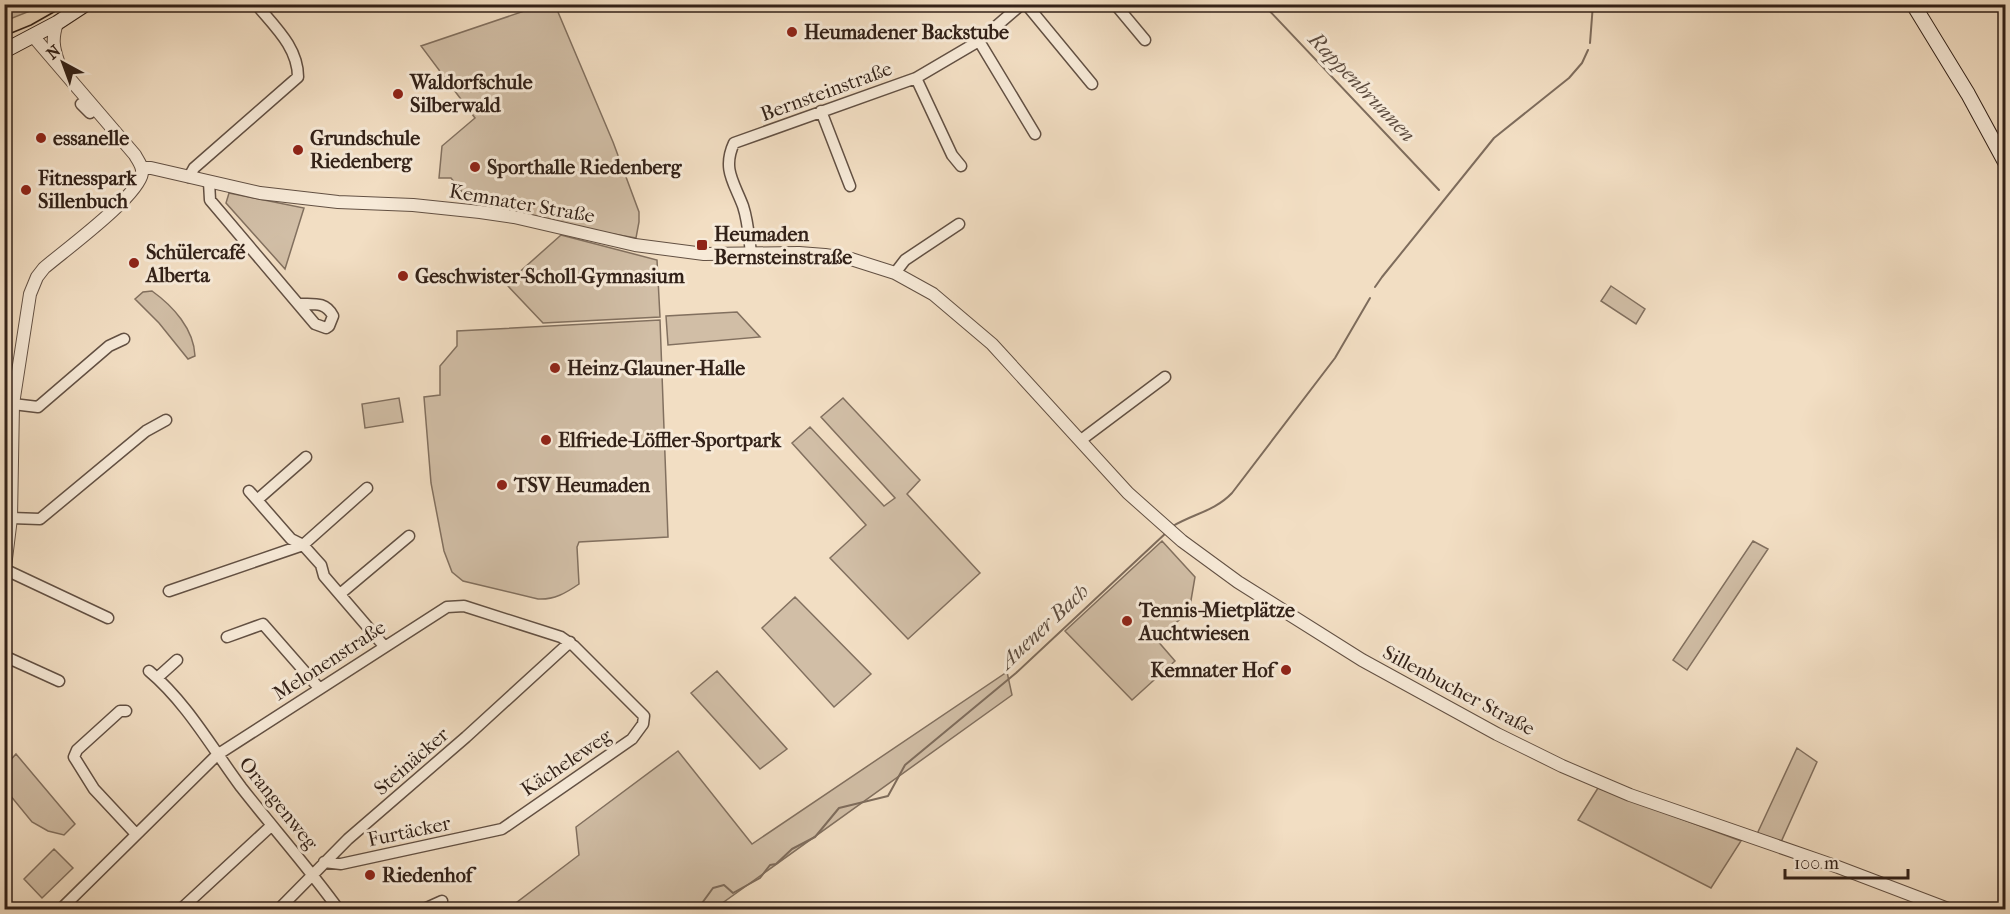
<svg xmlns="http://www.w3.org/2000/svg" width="2010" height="914" font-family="'IM FELL French Canon',serif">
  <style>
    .green { fill: #d1bea6; stroke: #82705f; stroke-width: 1.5 }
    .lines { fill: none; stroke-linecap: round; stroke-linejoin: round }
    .stream { stroke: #7e6c5c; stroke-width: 2 }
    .minor-casing { stroke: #625043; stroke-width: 13 }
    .tertiary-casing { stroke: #625043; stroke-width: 14 }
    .secondary-casing { stroke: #322118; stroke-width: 16 }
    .minor { stroke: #f7ead8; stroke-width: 10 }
    .tertiary { stroke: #f7ead8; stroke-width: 12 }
    .secondary { stroke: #f7ead8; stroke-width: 14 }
    .tram { stroke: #322118; stroke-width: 1.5 }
    .poi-dot { fill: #8f2418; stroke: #f7ead8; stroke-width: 2 }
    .labels { text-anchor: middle; stroke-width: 6; stroke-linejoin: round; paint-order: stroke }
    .poi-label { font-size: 20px; font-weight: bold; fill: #322118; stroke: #f7ead8; text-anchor: start }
    .street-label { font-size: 20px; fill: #322118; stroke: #f7ead8 }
    .water-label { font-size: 21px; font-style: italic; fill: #5e4d40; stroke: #f7ead8 }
  </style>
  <rect width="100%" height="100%" fill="#f2dec3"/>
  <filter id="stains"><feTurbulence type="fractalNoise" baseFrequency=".00333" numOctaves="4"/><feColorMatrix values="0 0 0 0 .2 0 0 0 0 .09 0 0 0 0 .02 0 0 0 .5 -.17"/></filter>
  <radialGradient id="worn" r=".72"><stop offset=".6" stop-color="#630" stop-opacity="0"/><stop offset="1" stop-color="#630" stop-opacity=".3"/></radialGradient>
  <path class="green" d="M5 4H45V5L5 21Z
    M542 5H555L613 142 639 212V222L636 238 477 210 451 178H439L442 146 475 118 421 46Z
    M229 193 304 208 285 269 226 203Z
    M561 235 657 260 660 317 543 323 506 284Z
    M1611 286 1645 309 1636 324 1601 301Z
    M152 291C173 306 194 329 195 356L188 359 159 323 135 299 143 292Z
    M737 312 760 337 668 345 666 316Z
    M660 320 668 537 579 542 577 547 579 584C566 593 554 600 538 599L463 581 452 572 444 551 431 483 424 397 440 395V366L457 346V331Z
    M399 398 403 422 365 428 362 404Z
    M843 398 920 480 907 494 980 573 908 639 830 558 866 525 792 443 810 427 884 506 895 498 821 417Z
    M1162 541 1195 577 1189 612 1156 639 1175 661 1132 700 1065 631Z
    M1753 541 1768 549 1687 670 1673 660Z
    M795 597 871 674 834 707 762 628Z
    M717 671 787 749 760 769 691 693Z
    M1007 672 1012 695 714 909H508L579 855 576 827 678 751 752 844Z
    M1797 748 1817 762 1781 842 1757 834Z
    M16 754 75 824 64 835 48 831 32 822 5 789V766Z
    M1598 788 1741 841 1711 888 1578 820Z
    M54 849 73 868 42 898 24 879Z"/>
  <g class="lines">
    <path class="stream" d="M1263 4 1439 190
      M1590 43 1593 4
      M1375 287 1382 277 1494 138 1569 78 1582 63 1588 50
      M1173 526C1193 514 1215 511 1232 493L1335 358 1370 298
      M697 910 713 888 724 885 733 893 760 878 770 865 776 864 792 849 815 837 839 808 888 796 905 765 1016 673 1167 532"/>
    <g class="minor-casing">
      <path id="minor" d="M1026 4 1092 84
        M1115 4 1145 40
        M979 41 1035 134
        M916 78 952 155 961 166
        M81 104 90 113
        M821 111 850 186
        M189 177 194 168 298 77C298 47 274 26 256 4
        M209 182 210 200 315 324 326 328 329 326 333 316C326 302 315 304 300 304
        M751 253C749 237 748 221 743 206 734 182 722 169 734 143L916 78 979 41 1022 4
        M895 273 905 260 959 224
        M13 404 38 407 109 346 124 339
        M1081 440 1165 377
        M249 491 291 539 303 545 321 565 324 576 384 646
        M257 500 306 457
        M11 518 40 519 146 431 166 420
        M6 570 108 618
        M169 591 303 545 367 488
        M340 594 409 536
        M227 637 263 624 319 688
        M4 656 59 681
        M149 671C187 703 212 748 241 787 273 828 308 867 339 910
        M157 678 177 660
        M126 711H120L77 750 74 757 94 789 136 834
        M60 910 217 755 447 607 464 606 561 637 574 646 644 716 643 724 632 739 502 829 341 864 324 862
        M180 910 271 826
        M278 910 348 839 466 737 570 642
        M422 910 442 901"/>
    </g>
    <g class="tertiary-casing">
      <path id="tertiary" d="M57 23C52 38 53 47 58 61
        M142 168H151L260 193 338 202 413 205 480 212 514 217 635 245 704 254 799 253 825 255 851 259 895 273 933 294 992 344 1128 493 1182 541 1238 582 1362 660 1497 734 1562 766 1630 795 1838 867 1951 910
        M4 575 11 518 13 404 30 294 37 277 44 268C65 250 139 196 142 173 143 166 138 161 135 155L33 36"/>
    </g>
    <g class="secondary-casing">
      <path id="secondary" d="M1913 4 1968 94 2006 164
        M4 51 57 23 86 4"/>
    </g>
    <use href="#minor" class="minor"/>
    <use href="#tertiary" class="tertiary"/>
    <use href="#secondary" class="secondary"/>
    <path class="tram" d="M4 36 31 25 68 4"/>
  </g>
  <g class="poi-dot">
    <circle cx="792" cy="32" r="6"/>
    <circle cx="398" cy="94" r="6"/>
    <circle cx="41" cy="138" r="6"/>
    <circle cx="298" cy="150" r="6"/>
    <circle cx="475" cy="167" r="6"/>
    <circle cx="26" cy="190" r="6"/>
    <rect x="696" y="239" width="12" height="12" rx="3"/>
    <circle cx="134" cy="263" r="6"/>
    <circle cx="403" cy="276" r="6"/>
    <circle cx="555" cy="368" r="6"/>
    <circle cx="546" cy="440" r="6"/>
    <circle cx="502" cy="485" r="6"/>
    <circle cx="1127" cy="621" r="6"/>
    <circle cx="1286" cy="670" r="6"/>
    <circle cx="370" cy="875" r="6"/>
  </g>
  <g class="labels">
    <g class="poi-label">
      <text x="804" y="39">Heumadener Backstube</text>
      <text x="410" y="89">Waldorfschule<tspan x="410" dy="23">Silberwald</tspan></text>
      <text x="53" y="145">essanelle</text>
      <text x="310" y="145">Grundschule<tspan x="310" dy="23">Riedenberg</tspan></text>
      <text x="487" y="174">Sporthalle Riedenberg</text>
      <text x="38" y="185">Fitnesspark<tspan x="38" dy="23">Sillenbuch</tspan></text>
      <text x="714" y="241">Heumaden<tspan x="714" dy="23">Bernsteinstraße</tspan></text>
      <text x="146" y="259">Schülercafé<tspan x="146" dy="23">Alberta</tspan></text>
      <text x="415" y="283">Geschwister-Scholl-Gymnasium</text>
      <text x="567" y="375">Heinz-Glauner-Halle</text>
      <text x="558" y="447">Elfriede-Löffler-Sportpark</text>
      <text x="514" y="492">TSV Heumaden</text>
      <text x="1139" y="617">Tennis-Mietplätze<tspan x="1139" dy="23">Auchtwiesen</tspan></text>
      <text x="1274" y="677" text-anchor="end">Kemnater Hof</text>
      <text x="382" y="882">Riedenhof</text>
    </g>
    <g class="street-label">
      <text transform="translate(826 91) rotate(-20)" y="7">Bernsteinstraße</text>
      <text transform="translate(522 203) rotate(10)" y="7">Kemnater Straße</text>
      <text transform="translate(329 660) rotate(-33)" y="7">Melonenstraße</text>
      <text transform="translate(1459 690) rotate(28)" y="7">Sillenbucher Straße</text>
      <text transform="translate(411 761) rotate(-41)" y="7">Steinäcker</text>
      <text transform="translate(566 762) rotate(-34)" y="7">Kächeleweg</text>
      <text transform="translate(279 803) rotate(51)" y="7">Orangenweg</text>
      <text transform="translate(409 831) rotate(-12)" y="7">Furtäcker</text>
    </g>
    <g class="water-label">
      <text transform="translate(1362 87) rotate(46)" y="7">Rappenbrunnen</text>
      <text transform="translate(1044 626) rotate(-43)" y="7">Auener Bach</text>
    </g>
  </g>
  <rect width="2010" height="914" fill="none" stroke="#f2dec3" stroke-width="24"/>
  <rect x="6" y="6" width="1998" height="902" fill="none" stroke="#322118" stroke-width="3"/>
  <rect x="12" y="12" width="1986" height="890" fill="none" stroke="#322118" stroke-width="1.5"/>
  <g transform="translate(63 63) rotate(319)" stroke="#f7ead8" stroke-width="4.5" paint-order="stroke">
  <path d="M0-4.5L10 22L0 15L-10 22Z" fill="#322118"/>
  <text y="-9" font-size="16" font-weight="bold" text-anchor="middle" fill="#322118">N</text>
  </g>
  <path d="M1785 869v9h123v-9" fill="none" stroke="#322118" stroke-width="3"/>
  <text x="1794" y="869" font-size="18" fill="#322118" stroke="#f7ead8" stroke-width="4.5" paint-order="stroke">100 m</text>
  <rect width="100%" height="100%" filter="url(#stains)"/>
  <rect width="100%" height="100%" fill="url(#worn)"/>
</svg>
